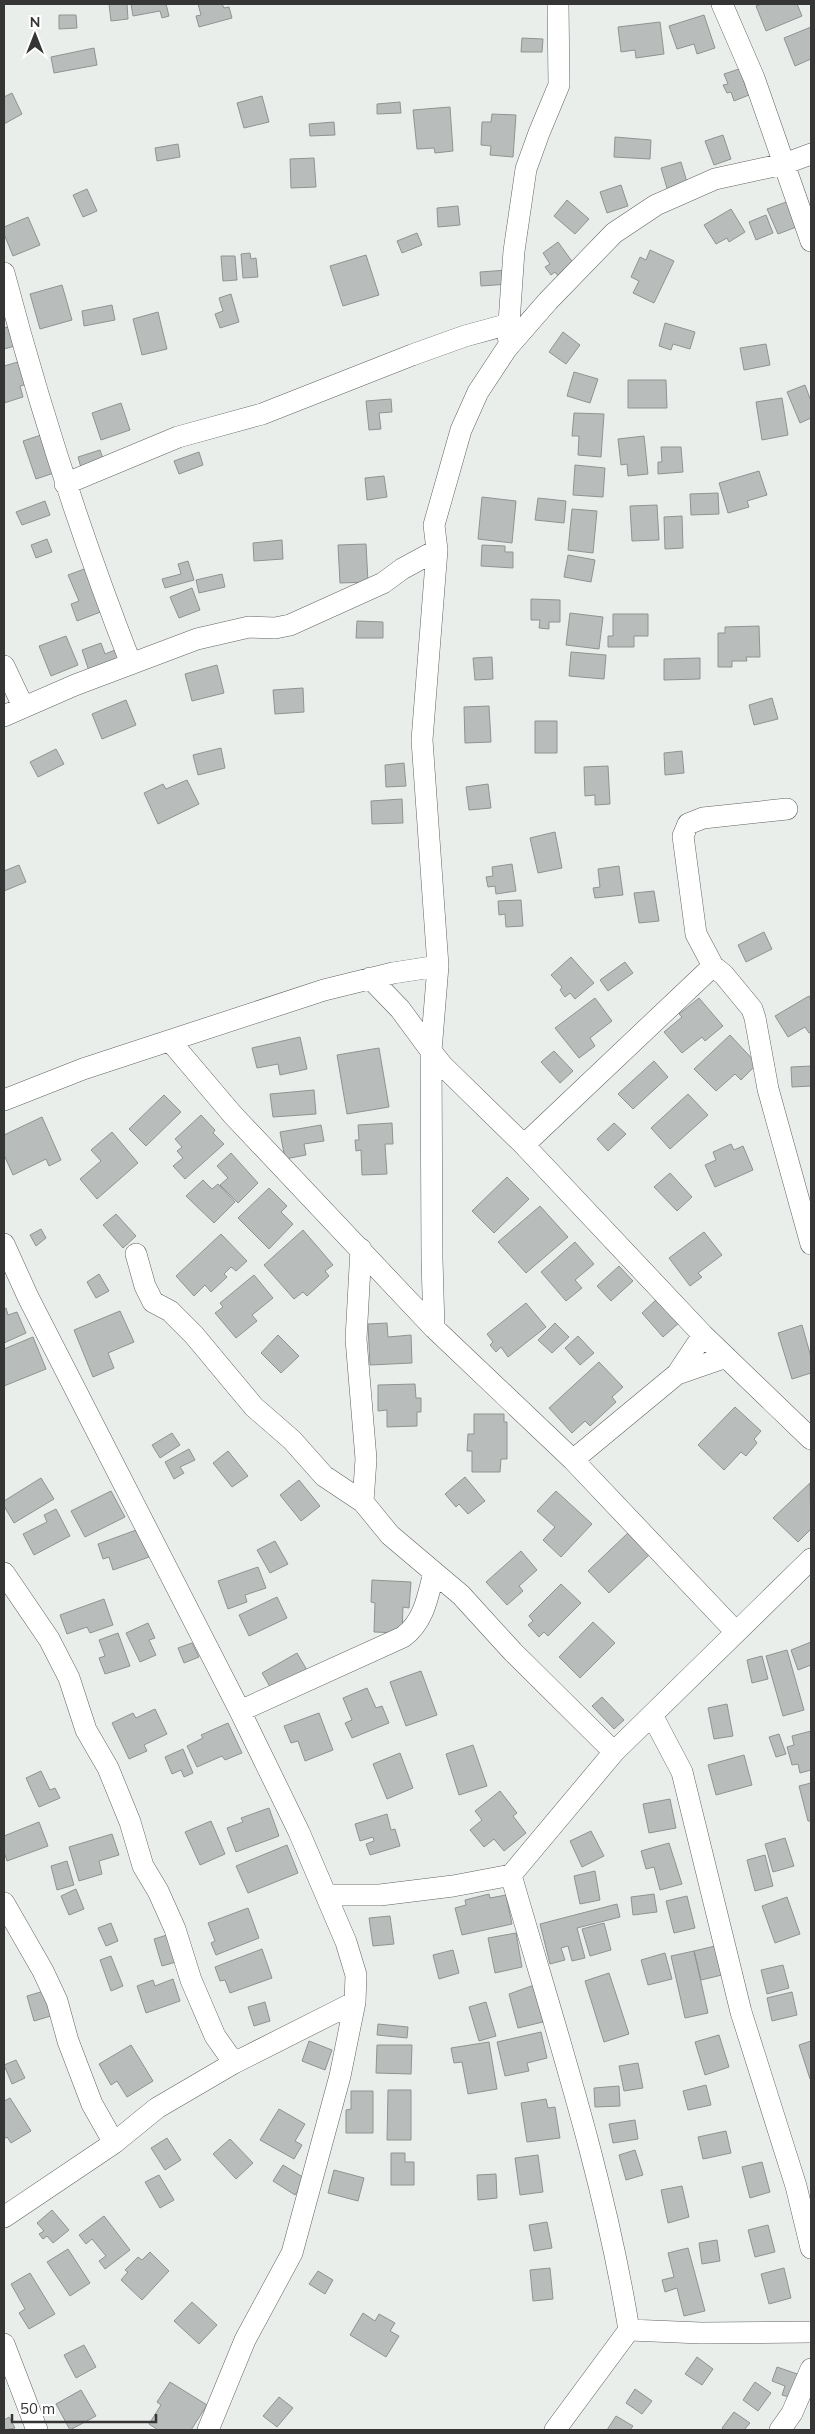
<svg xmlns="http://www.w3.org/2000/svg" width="815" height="2434" font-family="Mulish,sans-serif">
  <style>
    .building { fill: #b8bdbb; stroke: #8f9492 }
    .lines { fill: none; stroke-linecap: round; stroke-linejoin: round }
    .minor-casing { stroke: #606361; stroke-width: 22 }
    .minor { stroke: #fff; stroke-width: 21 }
  </style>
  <rect width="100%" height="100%" fill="#eaeeeb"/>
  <path class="building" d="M109 4H127L128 19 111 21Z
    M131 4H166L169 16 162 18 160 11 133 16Z
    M198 4H222L224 8 229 7 232 18 199 27 196 16 201 15Z
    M762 4H797L802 16 766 31 756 6Z
    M59 15H76L77 28 59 29Z
    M704 15 715 48 697 54 694 44 677 49 669 26Z
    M660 22 664 54 636 58 635 50 621 52 618 27Z
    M811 27V59L795 66 784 38Z
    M522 38 543 39 542 52H521Z
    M94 48 97 65 54 73 51 57Z
    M739 69 749 95 734 101 731 92 727 93 723 85 728 84 724 74Z
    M12 93 22 114 4 124V97Z
    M262 96 269 122 244 128 237 103Z
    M400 102 401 113 377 114V104Z
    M450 107 453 151 435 153 434 148 417 149 413 110Z
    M492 114 516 115 513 157 490 155 491 146 481 145 482 122H491Z
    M334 122 335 135 310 136 309 124Z
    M723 135 731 159 714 165 705 141Z
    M615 137 651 140 650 159 614 157Z
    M178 144 180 157 157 161 155 148Z
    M314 158 316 187 291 188 290 159Z
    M681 162 689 189 669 195 661 168Z
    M621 185 628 206 607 213 600 192Z
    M87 189 97 211 83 217 73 195Z
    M567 200 589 219 575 234 554 216Z
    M789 201 799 226 778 234 767 209Z
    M458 206 460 225 438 227 437 208Z
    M731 209 745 232 729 242 727 238 716 244 704 225Z
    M766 215 773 233 756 240 749 222Z
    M28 217 40 245 13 256 4 234V227Z
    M417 233 422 245 402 253 397 241Z
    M558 242 579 271 563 282 555 272 551 275 545 267 550 264 543 253Z
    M650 250 674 261 654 303 633 293 639 281 631 277 640 257 646 260Z
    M250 253 251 259 256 258 258 277 243 278 241 254Z
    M366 255 379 295 343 306 330 266Z
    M221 256H235L237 280 223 281Z
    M508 270 509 284 481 286 480 272Z
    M62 285 72 320 40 329 30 294Z
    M231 294 239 322 220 328 215 314 223 311 219 298Z
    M112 305 115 320 84 326 82 311Z
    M158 312 167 349 142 355 133 319Z
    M665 323 695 332 690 349 673 344 671 350 659 346Z
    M16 325 22 344 4 349V328Z
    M563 332 580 345 566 364 549 352Z
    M766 344 770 365 744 370 740 348Z
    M25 360 32 383 20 386 23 397 4 403V366Z
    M574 372 598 379 590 403 567 396Z
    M628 380H666L667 408H628Z
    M805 385 811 401V418L800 423 787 392Z
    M782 398 788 435 762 440 756 402Z
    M391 399 392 412 379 413 381 429 369 430 366 401Z
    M121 403 130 430 101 440 92 413Z
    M574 413 604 414 601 457 578 455 579 436H572Z
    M44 434 57 472 36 479 23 441Z
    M644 436 648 474 628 476 627 464 621 465 618 439Z
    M661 447H681L683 472 658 474V462H662Z
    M100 450 107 470 84 478 78 457Z
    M199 452 203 465 179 474 174 461Z
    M575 465 605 468 603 497 573 495Z
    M759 471 767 495 747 501 749 507 728 513 719 483Z
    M384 476 387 497 367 500 365 478Z
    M718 493 719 514 691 515 690 494Z
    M482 497 516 501 512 543 478 539Z
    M538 498 566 501 564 523 535 520Z
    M45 501 50 515 22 525 16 512Z
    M657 505 659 540 632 541 630 506Z
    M572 509 597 511 593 553 568 550Z
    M682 516 683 548 665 549 664 517Z
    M47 539 52 552 36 558 31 545Z
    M282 540 283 559 254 561 253 543Z
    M366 544 368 582 340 583 338 545Z
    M482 545 505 546V552H513V568L481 566Z
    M568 555 595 560 591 582 564 577Z
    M188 561 194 580 165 588 162 579 181 574 178 564Z
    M95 565 111 608 77 621 71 604 79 601 68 575Z
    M222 574 225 587 199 593 196 580Z
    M192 588 200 610 179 618 170 597Z
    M531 599 560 600V622H549V629L539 628 540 620H531Z
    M570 613 603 617 599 649 566 645Z
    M613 614H648V636H634V647H608V636H613Z
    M357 621 383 622V638H356Z
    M759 626 760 657H746L747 661H732V667H718V633H725V627Z
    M66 636 78 665 51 676 39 646Z
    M101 643 105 654 115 650 121 667 91 677 82 650Z
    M571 652 606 655 604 679 569 676Z
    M492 657 493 679 475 680 473 658Z
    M700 658V679L664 680V659Z
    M217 665 224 693 192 701 185 674Z
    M303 688 304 712 275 714 273 690Z
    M772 698 778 719 754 725 749 705Z
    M126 700 136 725 102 739 92 714Z
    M489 706 491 742 465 743 464 707Z
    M535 721H557V753H535Z
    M221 748 225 768 198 775 193 755Z
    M56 749 64 764 38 777 30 762Z
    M682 751 684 773 665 775 664 753Z
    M404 763 406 786 386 787 385 765Z
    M608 766 610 804 595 805V795L585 796 584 767Z
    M187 780 199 804 158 824 144 793 163 784 166 789Z
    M488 784 491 808 469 810 466 787Z
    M402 799 403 823 372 824 371 801Z
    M555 832 562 868 538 873 530 838Z
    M512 864 516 891 496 894 495 886 488 887 486 877 493 876 492 867Z
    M19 865 26 882 4 891V871Z
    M619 866 623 895 595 898 593 888 600 887 598 869Z
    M654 891 659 921 639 923 634 893Z
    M521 900 523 926 506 927 505 914 499 915 498 901Z
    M764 932 772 949 746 962 738 945Z
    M571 957 594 983 575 999 570 993 565 997 560 990 562 987 551 975Z
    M625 962 633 973 608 991 600 980Z
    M809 996 811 1000V1032L809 1033 805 1027 788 1037 775 1016Z
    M595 998 612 1021 590 1038 595 1046 579 1058 555 1028Z
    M699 998 723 1026 705 1041 702 1037 682 1053 664 1032 682 1017 679 1014Z
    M730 1035 757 1064 741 1080 735 1074 716 1091 694 1069Z
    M300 1037 307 1069 280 1075 278 1064 257 1068 252 1048Z
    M379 1048 389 1107 347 1114 337 1055Z
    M554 1051 573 1071 560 1083 541 1062Z
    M654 1061 668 1077 633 1109 618 1094Z
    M811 1066V1086L792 1087 791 1067Z
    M314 1090 316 1114 273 1117 270 1094Z
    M688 1094 708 1115 670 1149 651 1128Z
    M164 1095 181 1112 146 1146 129 1129Z
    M201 1115 215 1130 213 1133 224 1144 185 1179 173 1166 183 1158 177 1151 182 1147 175 1139Z
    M42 1117 61 1160 49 1166 46 1159 13 1175 4 1155V1135Z
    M392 1123 393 1144H385L387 1174 362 1175 361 1150 356 1151 355 1140H359L358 1125Z
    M614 1123 626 1134 608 1151 597 1139Z
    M321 1125 324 1141 304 1144 306 1155 285 1159 280 1132Z
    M112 1132 138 1163 97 1199 80 1179 101 1161 91 1150Z
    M731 1144 734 1150 743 1146 753 1170 715 1187 705 1165 716 1160 713 1152Z
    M231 1153 258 1183 238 1203 220 1185 228 1178 217 1166Z
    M670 1173 692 1197 677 1211 654 1187Z
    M507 1177 529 1199 494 1233 472 1211Z
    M203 1180 212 1189 218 1184 235 1202 214 1223 186 1196Z
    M269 1188 287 1206 281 1212 293 1224 269 1249 238 1218Z
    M540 1206 568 1237 526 1273 498 1242Z
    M116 1214 136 1236 123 1248 103 1225Z
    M41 1229 46 1238 36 1246 30 1235Z
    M303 1230 333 1265 325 1271 329 1276 307 1296 303 1292 294 1299 264 1265Z
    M704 1232 722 1255 698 1273 702 1277 690 1286 669 1258Z
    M221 1234 247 1261 236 1271 231 1267 224 1274 227 1277 211 1292 205 1285 194 1296 176 1276Z
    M575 1242 594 1264 575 1280 582 1288 566 1301 541 1272Z
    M619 1266 633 1281 611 1301 597 1286Z
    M99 1274 109 1291 96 1298 87 1282Z
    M254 1275 273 1298 252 1315 257 1321 236 1338 215 1313 223 1307 220 1303Z
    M658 1298 680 1322 663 1337 642 1313Z
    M526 1303 546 1327 508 1357 501 1347 496 1352 490 1345 493 1342 487 1334Z
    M6 1308 8 1315 17 1312 26 1333 4 1343V1309Z
    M120 1311 134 1342 108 1353 114 1368 93 1377 74 1330Z
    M387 1323 388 1337 411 1335 412 1363 370 1365 368 1324Z
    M555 1323 569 1337 552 1353 538 1340Z
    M802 1325 811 1357V1373L792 1379 778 1333Z
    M278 1335 299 1356 281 1373 261 1353Z
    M578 1336 594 1353 580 1365 565 1348Z
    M33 1337 46 1369 4 1386V1349Z
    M599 1362 623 1387 612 1397 616 1402 590 1426 585 1421 572 1433 549 1408Z
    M415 1384 416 1398H421V1412H417V1426L387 1427V1410L378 1411V1385Z
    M735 1407 761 1431 754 1439 757 1443 746 1456 741 1452 724 1470 698 1445Z
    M474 1414H504V1422H507V1459H501L500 1472H472V1451H467L468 1434H474Z
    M172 1433 180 1445 160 1458 152 1445Z
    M189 1449 195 1460 180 1467 184 1473 174 1479 165 1462Z
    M228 1451 248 1476 232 1487 213 1463Z
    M465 1477 485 1501 468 1514 459 1504 456 1507 445 1494Z
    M41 1478 54 1499 14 1523 4 1506V1501Z
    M299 1480 320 1506 301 1521 280 1495Z
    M810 1483 811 1529 798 1542 773 1518Z
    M111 1491 125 1517 85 1537 71 1511Z
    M556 1491 592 1524 561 1557 543 1540 555 1527 537 1511Z
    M56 1509 70 1536 34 1555 23 1534 47 1522 44 1515Z
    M139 1529 149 1557 113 1570 109 1557 103 1559 98 1544Z
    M629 1532 650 1554 609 1593 588 1571Z
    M275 1541 288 1564 270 1573 257 1550Z
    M521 1551 537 1570 519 1586 523 1591 507 1605 486 1582Z
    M258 1567 266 1588 245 1595 247 1602 228 1609 218 1581Z
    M372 1580 411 1582 409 1608 403 1607 402 1633 374 1632 375 1603 371 1602Z
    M561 1584 581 1603 548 1636 544 1632 539 1637 528 1625 533 1621 529 1616Z
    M277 1597 287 1618 249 1636 239 1615Z
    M104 1599 113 1625 90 1633 87 1627 67 1634 60 1615Z
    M593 1622 615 1643 580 1678 559 1657Z
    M148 1623 155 1638 149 1640 156 1655 140 1662 126 1633Z
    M118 1633 130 1666 105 1674 99 1658 105 1656 99 1640Z
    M811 1642V1665L798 1670 791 1650Z
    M192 1643 199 1657 184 1663 178 1648Z
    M787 1650 804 1710 783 1716 766 1656Z
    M297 1653 311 1677 276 1697 262 1673Z
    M762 1656 768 1679 752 1683 747 1660Z
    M421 1671 437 1715 406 1726 390 1682Z
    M367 1688 376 1708 382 1706 389 1723 352 1738 345 1723 352 1720 343 1698Z
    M602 1697 624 1720 614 1729 592 1706Z
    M727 1704 733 1736 714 1739 708 1708Z
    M155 1709 167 1734 144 1745 147 1751 129 1759 112 1723 133 1713 136 1718Z
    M319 1713 333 1750 305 1761 298 1741 291 1743 284 1726Z
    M228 1723 242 1753 225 1760 222 1756 197 1767 187 1746 203 1738 201 1735Z
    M811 1731V1770L800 1773 798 1764 792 1765 787 1747 794 1745 792 1736Z
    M779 1734 786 1754 776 1757 769 1737Z
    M473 1745 487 1786 459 1795 446 1754Z
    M183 1749 193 1773 184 1777 181 1770 172 1774 165 1757Z
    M400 1753 413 1788 387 1799 373 1764Z
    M744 1755 752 1785 716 1795 708 1765Z
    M41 1771 50 1790 55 1788 60 1798 39 1807 26 1778Z
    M811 1783V1821H808L799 1786Z
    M500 1791 517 1813 513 1816 526 1833 504 1851 494 1839 484 1847 470 1830 482 1820 475 1811Z
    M670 1799 676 1828 649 1833 643 1804Z
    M269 1808 279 1836 236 1852 227 1828 243 1822 241 1818Z
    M387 1814 391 1830 395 1829 400 1846 370 1855 366 1844 374 1841 373 1837 360 1841 355 1824Z
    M211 1821 225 1854 200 1865 185 1832Z
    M39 1822 48 1846 7 1861 4 1852V1836Z
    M591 1831 604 1856 582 1867 570 1841Z
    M112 1834 119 1855 99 1861 102 1874 79 1881 69 1847Z
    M785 1838 794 1866 773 1872 765 1844Z
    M669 1843 682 1884 660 1890 654 1867 646 1869 641 1851Z
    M287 1845 298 1873 248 1893 236 1866Z
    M765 1855 773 1886 755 1891 747 1860Z
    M67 1861 74 1885 57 1890 51 1866Z
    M595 1871 600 1900 580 1904 574 1876Z
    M76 1889 84 1909 69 1915 61 1896Z
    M489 1894 490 1898 506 1895 512 1924 462 1935 455 1908 466 1905 465 1900Z
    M654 1894 657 1912 633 1915 631 1897Z
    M687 1896 695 1928 674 1933 666 1901Z
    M787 1897 800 1934 775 1943 762 1906Z
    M617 1904 620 1917 577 1928 585 1958 572 1961 568 1946 561 1948 565 1960 550 1964 540 1924Z
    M248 1908 259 1938 216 1955 211 1943 215 1941 208 1923Z
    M390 1916 394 1944 373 1946 369 1918Z
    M111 1923 118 1941 106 1946 98 1928Z
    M604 1923 611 1950 590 1956 582 1929Z
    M516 1933 522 1967 495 1973 488 1938Z
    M167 1935 176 1962 162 1966 154 1939Z
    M715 1946 722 1975 701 1980 694 1951Z
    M262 1949 272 1978 230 1993 225 1980 220 1981 215 1967Z
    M453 1950 459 1973 439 1979 433 1955Z
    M694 1951 708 2013 685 2018 671 1956Z
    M665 1953 672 1979 648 1985 641 1960Z
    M111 1956 123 1986 111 1991 100 1960Z
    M783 1965 789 1988 767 1994 761 1970Z
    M609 1973 629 2034 604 2042 585 1981Z
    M173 1979 180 2001 146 2013 137 1986 153 1980 155 1986Z
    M537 1984 547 2021 518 2028 509 1994Z
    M44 1991 51 2016 34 2021 27 1996Z
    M792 1992 797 2015 772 2021 767 1998Z
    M265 2002 270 2021 254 2026 248 2007Z
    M486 2002 496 2036 479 2041 469 2007Z
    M378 2024 408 2027 407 2038 377 2035Z
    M541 2032 547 2058 527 2063 529 2071 505 2076 497 2042Z
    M719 2035 729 2067 705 2075 695 2042Z
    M309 2041 332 2050 325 2070 302 2061Z
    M811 2041V2078L810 2079 799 2045Z
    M489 2042 497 2089 468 2094 462 2062 454 2063 451 2048Z
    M131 2045 153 2081 127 2097 117 2081 111 2085 99 2064Z
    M377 2045H412L411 2074 376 2073Z
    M16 2060 25 2078 12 2084 4 2065Z
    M638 2063 643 2088 624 2091 619 2066Z
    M706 2085 711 2105 688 2110 683 2091Z
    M619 2086 620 2106 595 2107 594 2088Z
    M388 2090H411V2140H387Z
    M351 2091H373V2133H346V2110L351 2109Z
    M10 2098 31 2131 11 2143 7 2137 4 2139V2101Z
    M546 2099 548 2108 555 2107 560 2138 527 2142 521 2103Z
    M279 2109 305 2124 295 2141 302 2145 294 2159 260 2140Z
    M635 2120 638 2139 613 2143 609 2124Z
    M726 2131 731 2153 703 2159 698 2137Z
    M167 2138 181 2160 165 2170 151 2148Z
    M230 2139 253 2163 236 2179 213 2154Z
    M635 2150 643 2175 626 2180 619 2155Z
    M391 2153H405V2162H414V2185H391Z
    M538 2155 543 2192 520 2195 515 2158Z
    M762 2162 770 2192 750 2198 742 2167Z
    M283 2165 306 2179 295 2195 273 2181Z
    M334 2170 364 2178 358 2201 328 2193Z
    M496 2174 497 2198 478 2200 477 2175Z
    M159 2175 174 2200 160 2208 145 2182Z
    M682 2186 689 2217 668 2223 661 2190Z
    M52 2210 69 2230 53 2243 47 2236 43 2239 39 2234 44 2231 37 2223Z
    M104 2216 130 2250 105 2269 99 2261 106 2256 92 2239 86 2244 79 2235Z
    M547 2222 552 2248 534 2251 529 2225Z
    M768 2225 775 2252 755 2257 748 2230Z
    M717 2240 720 2261 702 2264 699 2243Z
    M688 2248 705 2311 684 2316 677 2288 665 2292 662 2280 674 2277 668 2253Z
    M68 2249 90 2283 70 2296 47 2262Z
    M150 2252 169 2271 142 2300 121 2280 128 2272 125 2270 138 2257 142 2260Z
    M550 2268 553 2299 533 2301 530 2270Z
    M784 2268 791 2298 769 2304 761 2274Z
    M318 2271 333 2280 325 2294 309 2284Z
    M30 2273 55 2314 29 2329 19 2313 25 2309 11 2284Z
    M192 2302 217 2325 199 2344 174 2321Z
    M363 2313 375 2321 379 2314 395 2323 390 2331 399 2336 386 2357 350 2335Z
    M84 2345 96 2367 76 2378 64 2355Z
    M697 2357 713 2369 702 2385 685 2374Z
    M777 2367 803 2376 796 2399 782 2395 785 2386 772 2381Z
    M170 2382 207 2405 191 2430H158L149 2424 161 2405 157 2402Z
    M755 2382 771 2393 758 2411 743 2400Z
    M635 2389 652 2401 642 2414 626 2403Z
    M81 2390 96 2416 70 2430 56 2404Z
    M279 2397 293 2408 277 2427 263 2416Z
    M734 2412 750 2423 744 2430H725L722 2428Z
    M616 2416 633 2426 630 2430H607Z
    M9 2417 15 2428 4 2430V2420Z"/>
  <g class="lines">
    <g class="minor-casing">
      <path id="minor" d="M722 4 754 78 811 241
        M811 154 784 164 715 179 656 205 614 233 548 301 507 348 478 392 461 430 434 525 437 550 422 740 438 966 431 1051 442 1065 524 1145 703 1335 811 1439
        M4 273C39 406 81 536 131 664
        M508 337 514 251 526 169 539 133 559 85 558 4
        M65 484 178 437 262 414 412 355 465 336 509 324
        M4 666 23 706
        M4 716 75 685 197 639 249 627 275 628 290 625 383 583 402 569 437 550
        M787 809 703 818 688 824 683 836 696 934 713 966 724 975 752 1009 755 1018 768 1089 811 1244
        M370 978 400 1009 431 1051 432 1259 434 1328
        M171 1042 232 1114 434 1328 573 1460 736 1632
        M4 1100 83 1069 324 990 393 973 438 966
        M524 1145 713 966
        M4 1244 28 1297 240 1711 299 1832 346 1942 356 1975 355 2002 340 2076 292 2253 245 2340 208 2430
        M361 1249 356 1339 366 1459 363 1502 390 1535 461 1595 513 1652 614 1752
        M136 1254 145 1286 153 1302 170 1311 194 1335 254 1407 292 1440 324 1476 363 1502
        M677 1374 726 1357
        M573 1460 677 1374 703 1335
        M4 1573 49 1639 69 1678 86 1730 108 1768 130 1822 143 1866 158 1891 175 1929 191 1980 215 2036 234 2063
        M240 1711 403 1637C424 1622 428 1596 434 1572
        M652 1715 682 1772 741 2012 796 2186 811 2248
        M511 1875C554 2025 604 2175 629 2330L555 2430
        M326 1895H380L453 1886 511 1875 614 1752 811 1559
        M4 1903 43 1971 57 2001 68 2041 92 2104 114 2143
        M4 2217 114 2143 157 2108 234 2063 355 2002
        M629 2330 701 2333 811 2332
        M4 2344 37 2430
        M780 2430 792 2413 811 2369"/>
    </g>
    <use href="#minor" class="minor"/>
  </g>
  <rect width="815" height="2434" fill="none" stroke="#343534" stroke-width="10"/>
  <g transform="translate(35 35)" stroke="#ffffff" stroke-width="4" paint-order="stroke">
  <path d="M0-4L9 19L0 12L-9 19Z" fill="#343534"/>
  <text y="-8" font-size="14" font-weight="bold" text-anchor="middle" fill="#343534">N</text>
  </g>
  <path d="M12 2414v8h144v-8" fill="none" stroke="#343534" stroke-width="2.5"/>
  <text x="20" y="2414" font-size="15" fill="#343534" stroke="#ffffff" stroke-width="4" paint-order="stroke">50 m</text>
</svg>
